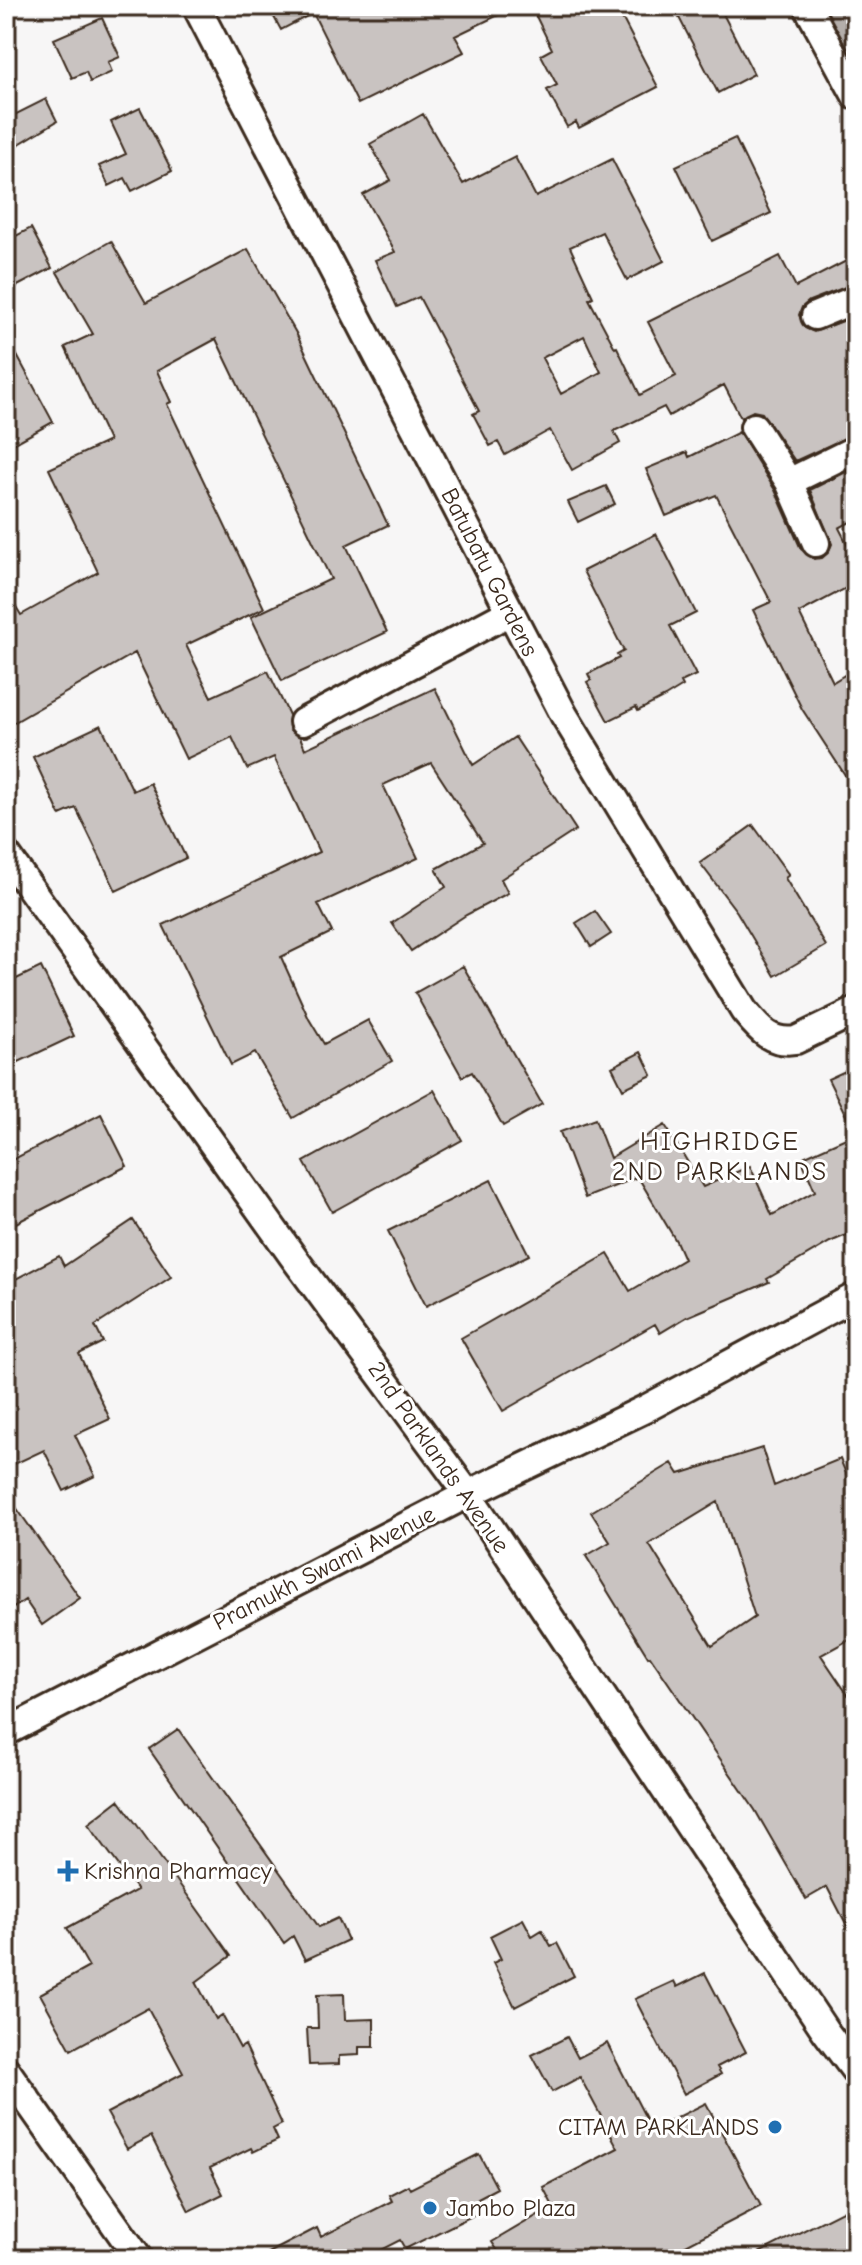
<svg xmlns="http://www.w3.org/2000/svg" width="862" height="2265" font-family="'Comic Neue',sans-serif">
  <style>
    .lines { fill: none; stroke-linecap: round; stroke-linejoin: round }
    .canal { stroke: #b4aeaa; stroke-width: 28 }
    .building { fill: #c9c3c1; stroke: #3b2a1e; stroke-width: 2; fill-rule: evenodd }
    .street-casing { stroke: #3b2a1e; stroke-width: 32 }
    .street { stroke: #fff; stroke-width: 26 }
    .poi-dot { fill: #1f6fb2; stroke: #fff; stroke-width: 3 }
    .labels { text-anchor: middle; stroke-width: 6; stroke-linejoin: round; paint-order: stroke }
    .street-label { font-size: 24px; fill: #3b2a1e; stroke: #fff }
    .poi-label { font-size: 24px; fill: #3b2a1e; stroke: #fff; text-anchor: start }
    .neighbourhood-label { font-size: 26px; letter-spacing: 2px; fill: #3b2a1e; stroke: #fff }
  </style>
  <rect width="100%" height="100%" fill="#f7f6f6"/>
  <filter id="ink" filterUnits="userSpaceOnUse"><feTurbulence type="fractalNoise" baseFrequency=".0125" numOctaves="2"/><feDisplacementMap in="SourceGraphic" scale="16" xChannelSelector="R" yChannelSelector="G"/><feConvolveMatrix kernelMatrix="1 2 1 2 8 2 1 2 1" color-interpolation-filters="sRGB"/></filter>
  <g filter="url(#ink)">
    <g class="lines">
      <path class="canal" d="M837 6 856 43"/>
    </g>
    <path class="building" d="M268 6H517L455 36 464 52 358 104 313 13 281 30Z
      M531 6H616L658 87 579 128 576 122 567 127 547 90 557 85 541 55 552 49Z
      M673 6H719L754 74 718 93Z
      M102 18 120 57 108 62 112 72 90 82 86 72 72 78 54 39Z
      M46 99 57 121 6 152V119Z
      M140 108 172 171 132 191 125 178 109 186 99 166 126 154 111 122Z
      M423 114 463 184 515 157 536 197 612 159 664 261 627 280 602 232 570 247 593 297 589 299 615 348 617 347 640 395 676 376 648 322 780 256 796 287 856 256V283L809 301 802 307 799 315 805 328 814 332 856 316V433L795 461 762 413 753 411 741 418 724 385 669 416 664 407 614 431 620 443 572 470 550 430 505 455 498 442 490 446 473 414 479 411 419 297 397 307 375 260 395 252 363 195 391 180 370 144ZM584 336 601 372 561 394 542 358Z
      M735 138 771 213 712 241 676 166Z
      M31 228 52 268 6 292V241Z
      M111 241 146 303 248 249 296 333 388 525 346 545 387 632 282 681 251 617 331 579 216 339 157 371 171 402 167 404 264 608 186 645 211 697 268 671 289 715V729L300 737 305 749 435 688 473 765 515 737 576 830 501 879 508 893 466 915 411 951 392 923 446 887 436 869 483 843 431 763 383 785 418 858 318 904 332 932 281 957 309 1019 324 1044 368 1020 392 1061 293 1118 255 1053 231 1065 163 925 319 852 274 757 247 769 232 737 186 759 135 653 6 727V590L21 615 98 572 49 469 109 441 65 347 93 334 57 272Z
      M6 335 53 422 6 448Z
      M739 432 775 490 801 549 814 559 822 558 828 553 832 544 810 490 856 467V519L839 528 856 561V583L799 613 833 682 856 668V792L802 709 753 610 771 602 716 495 666 516 646 469 687 452 689 457Z
      M606 486 615 504 578 522 568 502Z
      M656 534 696 613 670 626 696 675 681 682 683 686 665 697 638 711 636 707 608 721 587 682 591 680 588 674 619 658 617 655 624 651 583 571Z
      M101 725 133 791 150 783 186 858 116 891 76 808 60 815 33 757Z
      M753 825 789 875 785 878 826 946 775 976 737 912 700 863Z
      M595 911 611 934 591 947 576 923Z
      M463 966 542 1104 503 1126 472 1072 462 1077 415 993Z
      M41 967 74 1036 6 1068V984Z
      M641 1052 652 1075 623 1089 612 1067Z
      M856 1066V1231L830 1242 767 1279 769 1282 687 1317 660 1333 655 1324 503 1411 461 1338 608 1254 630 1291 684 1259 676 1241 638 1177 585 1198 560 1132 595 1119 610 1158 665 1125 703 1187 750 1166 772 1215 815 1191 801 1158 855 1134 828 1079Z
      M434 1090 462 1140 332 1212 304 1162Z
      M101 1114 127 1166 6 1228V1163Z
      M491 1180 529 1255 426 1306 388 1231Z
      M133 1220 171 1277 95 1326 103 1342 79 1354 110 1419 75 1435 95 1476 64 1491 44 1450 6 1468V1284L59 1256 64 1266Z
      M762 1448 774 1486 840 1459 856 1497V1636L821 1655 848 1695 856 1689V1943L827 1887 806 1899 755 1810 650 1656 648 1657 586 1556 610 1542 591 1512 672 1463 679 1474ZM718 1502 755 1617 712 1646 649 1544Z
      M6 1493 80 1598 42 1625 25 1600 6 1613Z
      M178 1729 319 1927 338 1918 348 1940 305 1960 293 1936 284 1943 149 1749Z
      M119 1800 231 1956 196 1982 216 2019 222 2015 240 2048 245 2045 282 2124 273 2129 278 2140 253 2152 251 2148 210 2168 223 2194 189 2211 151 2136 127 2149 107 2113 183 2073 148 2008 71 2050 40 1994 89 1967 67 1928 137 1890 88 1824Z
      M523 1919 532 1936 542 1930 551 1946 557 1943 574 1976 515 2007 493 1963 501 1959 490 1936Z
      M705 1973 746 2052 717 2067 721 2074 684 2094 635 1999 674 1981 677 1987Z
      M344 1994 345 2020 374 2019V2047H359V2055L339 2056V2064L309 2065 307 2028H318L317 1995Z
      M567 2037 578 2058 607 2043 652 2130 706 2103 761 2206 659 2259H503L492 2242 553 2206 543 2187 618 2148 580 2077 552 2092 532 2055Z
      M479 2154 497 2188 478 2198 484 2210 405 2249 400 2240 363 2259H257L317 2228 321 2237 392 2201 389 2195 408 2185 410 2189Z
      M856 2204V2251L839 2259H747Z"/>
    <g class="lines">
      <g class="street-casing">
        <path id="street" d="M196 6 564 715 744 1011C759 1029 770 1044 796 1040L856 1011
          M807 6 856 96
          M815 316 856 299
          M754 427 789 482 856 449
          M789 482 816 543
          M303 722 510 612
          M6 854 294 1258 468 1494 826 2032 856 2072
          M6 1732 468 1494 645 1409 856 1296
          M6 2070 139 2259"/>
      </g>
      <use href="#street" class="street"/>
    </g>
  </g>
  <g class="poi-dot">
    <path d="M64 1859h8v8h8v8h-8v8h-8v-8h-8v-8h8z"/>
    <circle cx="775" cy="2127" r="8"/>
    <circle cx="430" cy="2208" r="8"/>
  </g>
  <g class="labels">
    <g class="street-label">
      <text transform="translate(490 572) rotate(63)" y="8">Batubatu Gardens</text>
      <text transform="translate(439 1457) rotate(55)" y="8">2nd Parklands Avenue</text>
      <text transform="translate(324 1568) rotate(-27)" y="8">Pramukh Swami Avenue</text>
    </g>
    <g class="poi-label">
      <text x="84" y="1879">Krishna Pharmacy</text>
      <text x="759" y="2135" text-anchor="end">CITAM PARKLANDS</text>
      <text x="446" y="2216">Jambo Plaza</text>
    </g>
    <g class="neighbourhood-label">
      <text x="720" y="1150">HIGHRIDGE<tspan x="720" dy="30">2ND PARKLANDS</tspan></text>
    </g>
  </g>
  <rect width="862" height="2265" fill="none" stroke="#fff" stroke-width="32"/>
  <rect x="16" y="16" width="830" height="2233" fill="none" stroke="#3b2a1e" stroke-width="3" filter="url(#ink)"/>
</svg>
